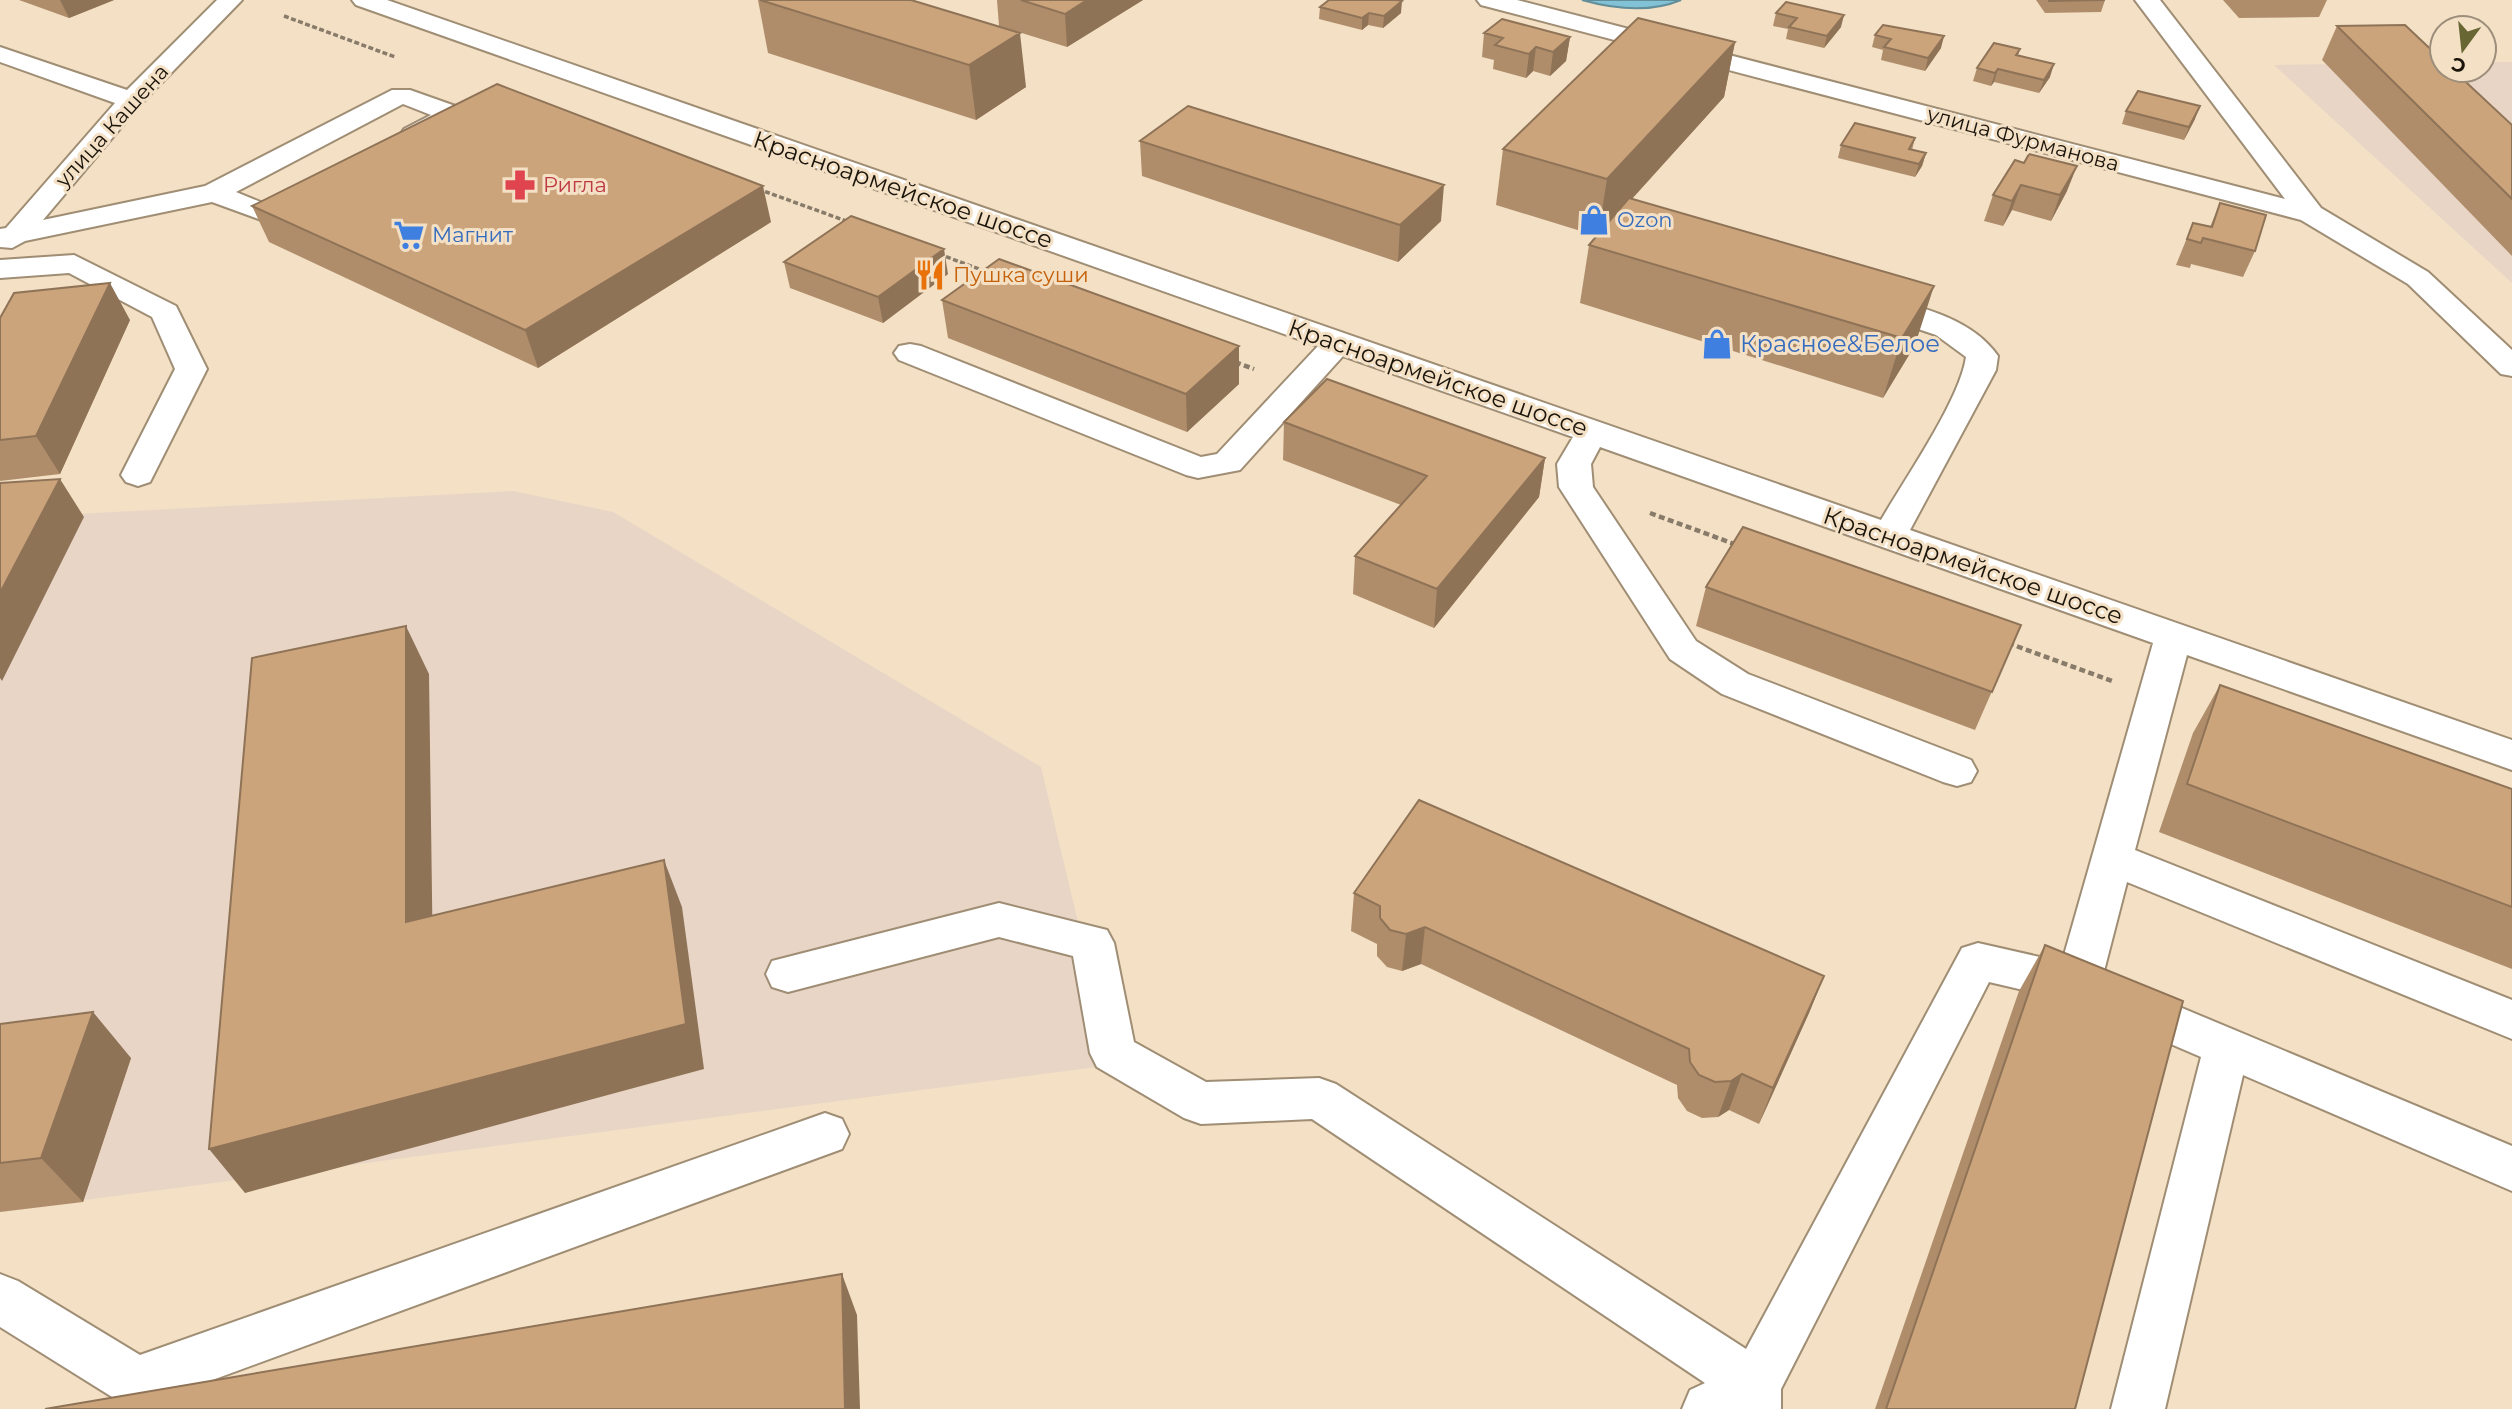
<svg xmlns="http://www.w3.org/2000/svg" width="2512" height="1409" font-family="Montserrat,sans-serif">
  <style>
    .industrial { fill: #e8d5c6 }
    .water { fill: #81c2d6; stroke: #628e99; stroke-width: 2 }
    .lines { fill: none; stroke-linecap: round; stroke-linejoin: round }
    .minor-casing { stroke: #9f8d74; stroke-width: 4 }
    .path-far1 { stroke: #887b69; stroke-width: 3.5; stroke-dasharray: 5 2.5; stroke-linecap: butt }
    .path { stroke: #887b69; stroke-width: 4.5; stroke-dasharray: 6 3.5; stroke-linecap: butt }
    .minor { fill: #fff; fill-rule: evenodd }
    .wall { fill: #af8d6b }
    .shaded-wall { fill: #8f7357 }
    .building { fill: #cca47c; stroke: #8f7357; stroke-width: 2 }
    .labels { text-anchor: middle; stroke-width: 6; stroke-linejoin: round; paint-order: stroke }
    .far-street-label { font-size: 21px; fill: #1b140b; stroke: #f3e0c5 }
    .far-health-label { font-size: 21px; fill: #be3a42; stroke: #f3e0c5; text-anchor: start }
    .far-shop-label { font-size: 21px; fill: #366cbe; stroke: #f3e0c5; text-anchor: start }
    .far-food-label { font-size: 21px; fill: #c56008; stroke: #f3e0c5; text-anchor: start }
    .street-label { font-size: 24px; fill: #1b140b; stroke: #f3e0c5 }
    .shop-label { font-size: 24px; fill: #366cbe; stroke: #f3e0c5; text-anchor: start }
  </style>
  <rect width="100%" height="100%" fill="#f3e0c5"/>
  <path class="industrial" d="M2484 62H2512V283L2274 65 2442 63V70H2484Z
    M513 491 613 512 1041 767 1112 1065 0 1211V518Z"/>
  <path class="water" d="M1582 0H1681C1650 13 1614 9 1582 0Z"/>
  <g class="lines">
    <g class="minor-casing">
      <path id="minor" d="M217 0H242L140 105 43 220 205 186 392 90H410L461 108 465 114 461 120 422 141H404L400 135 404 129 431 115 403 104 236 192 263 203 291 188H311L315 194 311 200 264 221 212 202 25 241 12 248 0 247V229L6 228 115 103 0 62V47L127 90Z
        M352 0H387L1881 520C1904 480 1960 400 1966 357L1936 335 1862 310 1858 304 1862 298 1873 295C1917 306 1971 317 1998 356L1996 370 1910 530 2512 740V770L2187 655 2135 850 2512 1000V1039L2127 882 2103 975 2512 1146V1191L2243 1075 2165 1409H2111L2201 1057 2071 1001 1989 982 1781 1389V1409H1682L1690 1390 1705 1383 1312 1119 1201 1124 1184 1118 1097 1067 1090 1053 1073 956 999 937 788 992 772 987 766 974 772 961 999 903 1107 930 1114 943 1134 1042 1206 1082 1319 1078 1336 1084 1746 1349 1962 948 1978 943 2062 962 2153 643 1600 447 1591 464 1593 487 1696 641 1748 674 1971 760 1977 771 1971 782 1957 786 1943 782 1722 694 1670 659 1559 487 1557 464 1573 437 1343 356 1240 470 1198 478 1186 475 899 360 894 353 899 346 910 344 921 346 1201 457 1217 454 1318 346 356 5Z
        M1477 0H1517L2285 199 2135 0H2160L2321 208 2428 272 2512 350V376L2501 374 2408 284 2301 220 1481 5Z
        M74 255 176 306 207 369 150 482 138 486 126 482 121 475 175 369 152 317 69 273 0 278V260Z
        M825 1113 842 1119 849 1134 842 1149 136 1408 117 1400 0 1327V1274L18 1281 140 1355Z"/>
    </g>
    <path class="path-far1" d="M284 16 395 57
      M758 189 849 222
      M939 254 987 272"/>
    <path class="path" d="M1235 362 1254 369
      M1650 513 1737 545
      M2008 643 2112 681"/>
    <use href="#minor" class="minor"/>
  </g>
  <path class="wall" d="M19 0H114L69 18Z
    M758 0H911L1026 87 976 120 768 53Z
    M997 0H1143L1067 47 999 26Z
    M2036 0H2105L2101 12 2045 13Z
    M2223 0H2327L2319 17 2239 18Z
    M1320 7 1401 13 1383 28 1368 25 1362 30 1319 19Z
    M1776 13 1841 27 1824 48 1786 39 1788 29 1773 26Z
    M2337 26 2512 125V256L2322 60Z
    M1484 33 1570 37 1566 61 1550 76 1533 71 1526 78 1493 69 1494 60 1482 57Z
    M1875 35 1941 48 1925 71 1881 60 1883 50 1872 47Z
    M1735 42 1724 97 1632 199 1915 345 1883 398 1580 303 1589 245 1597 236 1496 205 1503 149Z
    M2020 49 2018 56 2050 77 2039 93 1994 82 1991 86 1973 81 1977 68Z
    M2126 111 2195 119 2184 140 2122 124Z
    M1915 138 1912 150 1926 153 1922 166 1915 177 1838 158 1841 145Z
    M1140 141 1441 221 1398 262 1142 176Z
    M2015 160 2067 191 2051 221 2012 210 2003 226 1984 221 1993 195Z
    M2220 203 2255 251 2243 277 2191 264 2190 268 2176 265 2193 223 2210 227Z
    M252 206 771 222 538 368 269 242Z
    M784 262 948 274 883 323 790 288Z
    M942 300 1239 346V384L1187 432 948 338Z
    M0 318 130 320 60 474 0 481Z
    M1284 422 1545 458 1539 497 1434 628 1353 594 1355 556 1401 505 1283 460Z
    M1706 587 2021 625 1975 730 1696 626Z
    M2220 685 2512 789V969L2159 832 2193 733Z
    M1354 893 1824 976 1809 1013 1759 1124 1729 1110 1718 1117 1702 1118 1687 1111 1678 1098 1677 1085 1421 964 1402 971 1387 967 1377 956V944L1351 931Z
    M2045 945 2075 1409H1875L2019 991Z
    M0 1024 131 1058 83 1202 0 1212Z"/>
  <path class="shaded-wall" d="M60 0H114L69 18Z
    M1087 0H1143L1067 47 1065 14Z
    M1402 1 1401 13 1383 28 1384 16Z
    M1369 13 1368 25 1362 30V18Z
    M1844 15 1841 27 1824 48 1827 36Z
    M1020 33 1026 87 976 120 969 65Z
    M1944 36 1941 48 1925 71 1928 58Z
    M1570 37 1566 61 1550 76 1553 52Z
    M1735 42 1724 97 1598 236 1607 179Z
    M1536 47 1533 71 1526 78 1529 54Z
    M2054 64 2050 77 2039 93 2044 80Z
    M1998 69 1994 82 1991 86 1995 73Z
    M2200 106 2195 119 2184 140 2189 127Z
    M1926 153 1922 166 1915 177 1919 164Z
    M2077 166 2067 191 2051 221 2060 195Z
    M1444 185 1441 221 1398 262 1400 225Z
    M2021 185 2012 210 2003 226 2012 201Z
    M763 186 771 222 538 368 525 330Z
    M944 249 948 274 883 323 878 297Z
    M110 283 130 320 60 474 36 436Z
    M1934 286 1915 345 1883 398 1902 338Z
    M1239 346V384L1187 432 1186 394Z
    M1545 458 1539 497 1434 628 1437 589Z
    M60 479 84 517 2 681 0 678V593Z
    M406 626 429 674 433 969 406 922Z
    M664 860 682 907 704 1069 245 1193 209 1149Z
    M1425 927 1421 964 1402 971 1406 934Z
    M1824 976 1809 1013 1759 1124 1773 1088Z
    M93 1012 131 1058 83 1202 41 1158Z
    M1742 1074 1729 1110 1718 1117 1731 1081Z
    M842 1274 857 1315 860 1409H845Z"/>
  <path class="building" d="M760 0H911L1020 33 969 65Z
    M1021 0H1087L1065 14Z
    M1329 0H1397L1402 1 1384 16 1369 13 1362 18 1320 7Z
    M2049 0H2105L2049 1Z
    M1786 2 1844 15 1827 36 1789 27 1797 18 1776 13Z
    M1638 18 1735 42 1607 179 1503 149Z
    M1502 19 1570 37 1553 52 1536 47 1529 54 1495 45 1503 38 1484 33Z
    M1883 25 1944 36 1928 58 1884 47 1891 39 1875 35Z
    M2405 25 2442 60V70H2453L2512 125V199L2337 26Z
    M1994 43 2020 49 2016 55 2054 64 2044 80 1998 69 1995 73 1977 68Z
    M497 84 763 186 525 330 252 206Z
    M2138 91 2200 106 2189 127 2126 111Z
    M1188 106 1444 185 1400 225 1140 141Z
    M1855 123 1915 138 1909 149 1926 153 1919 164 1841 145Z
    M2029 154 2077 166 2060 195 2021 185 2012 201 1993 195 2015 160 2024 163Z
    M1629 198 1934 286 1902 338 1589 245Z
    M2220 203 2266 215 2255 251 2203 238 2201 243 2187 239 2193 223 2212 227Z
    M851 216 944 249 878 297 784 262Z
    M999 259 1239 346 1186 394 942 300Z
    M110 283 36 436 0 440V318L14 293Z
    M1327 379 1545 458 1437 589 1355 556 1427 476 1284 422Z
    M60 479 0 593V483Z
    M1743 527 2021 625 1992 692 1706 587Z
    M406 626V922L664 860 686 1024 209 1149 252 658Z
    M2220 685 2512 789V907L2187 784Z
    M1419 800 1824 976 1773 1088 1742 1074 1731 1081 1715 1082 1699 1075 1690 1062 1689 1049 1425 927 1406 934 1390 930 1380 918V906L1354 893Z
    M2045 945 2183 1001 2075 1409H1886Z
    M93 1012 41 1158 0 1163V1024Z
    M842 1274 845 1409H45Z"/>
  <defs>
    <g id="pharmacy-bare" transform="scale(2.415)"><path d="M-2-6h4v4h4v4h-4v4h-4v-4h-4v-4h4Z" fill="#e0444e" stroke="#f3e0c5" stroke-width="2.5" paint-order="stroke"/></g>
    <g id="shop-bare" transform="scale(2.415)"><path d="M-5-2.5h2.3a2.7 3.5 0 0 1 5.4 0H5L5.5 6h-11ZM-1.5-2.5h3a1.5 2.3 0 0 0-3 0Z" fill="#3f7fe0" stroke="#f3e0c5" stroke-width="2.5" paint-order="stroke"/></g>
    <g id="supermarket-bare" transform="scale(2.415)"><path d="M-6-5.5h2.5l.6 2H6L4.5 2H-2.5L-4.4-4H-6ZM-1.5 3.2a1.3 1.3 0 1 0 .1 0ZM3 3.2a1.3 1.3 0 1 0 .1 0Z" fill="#3f7fe0" stroke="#f3e0c5" stroke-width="2.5" paint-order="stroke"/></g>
    <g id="restaurant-bare" transform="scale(2.415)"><path d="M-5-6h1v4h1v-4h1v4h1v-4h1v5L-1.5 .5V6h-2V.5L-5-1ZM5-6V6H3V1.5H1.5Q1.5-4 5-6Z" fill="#e8710a" stroke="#f3e0c5" stroke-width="2.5" paint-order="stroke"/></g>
  </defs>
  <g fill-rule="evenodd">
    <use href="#pharmacy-bare" x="520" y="185"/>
    <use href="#shop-bare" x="1594" y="220"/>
    <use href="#supermarket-bare" x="409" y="235"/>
    <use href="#restaurant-bare" x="930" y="275"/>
    <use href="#shop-bare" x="1717" y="344"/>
  </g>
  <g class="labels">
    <g class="far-street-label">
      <text transform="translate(112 126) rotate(-48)" y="7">улица Кашена</text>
      <text transform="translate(2023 139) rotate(15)" y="7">улица Фурманова</text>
    </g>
    <g class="far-health-label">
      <text x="543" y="192">Ригла</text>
    </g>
    <g class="far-shop-label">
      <text x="1617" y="227">Ozon</text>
      <text x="432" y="242">Магнит</text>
    </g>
    <g class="far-food-label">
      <text x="953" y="282">Пушка суши</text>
    </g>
    <g class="street-label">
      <text transform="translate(903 190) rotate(19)" y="8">Красноармейское шоссе</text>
      <text transform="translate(1438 378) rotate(19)" y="8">Красноармейское шоссе</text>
      <text transform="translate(1973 566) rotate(19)" y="8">Красноармейское шоссе</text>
    </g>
    <g class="shop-label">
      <text x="1740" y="352">Красное&amp;Белое</text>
    </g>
  </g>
  <g transform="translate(2463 49) rotate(195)"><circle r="33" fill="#f3e0c5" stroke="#9d8e7b" stroke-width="2"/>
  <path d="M0-5L12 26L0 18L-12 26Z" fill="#686632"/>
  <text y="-10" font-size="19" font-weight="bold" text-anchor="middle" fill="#1b140b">С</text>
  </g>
</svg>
